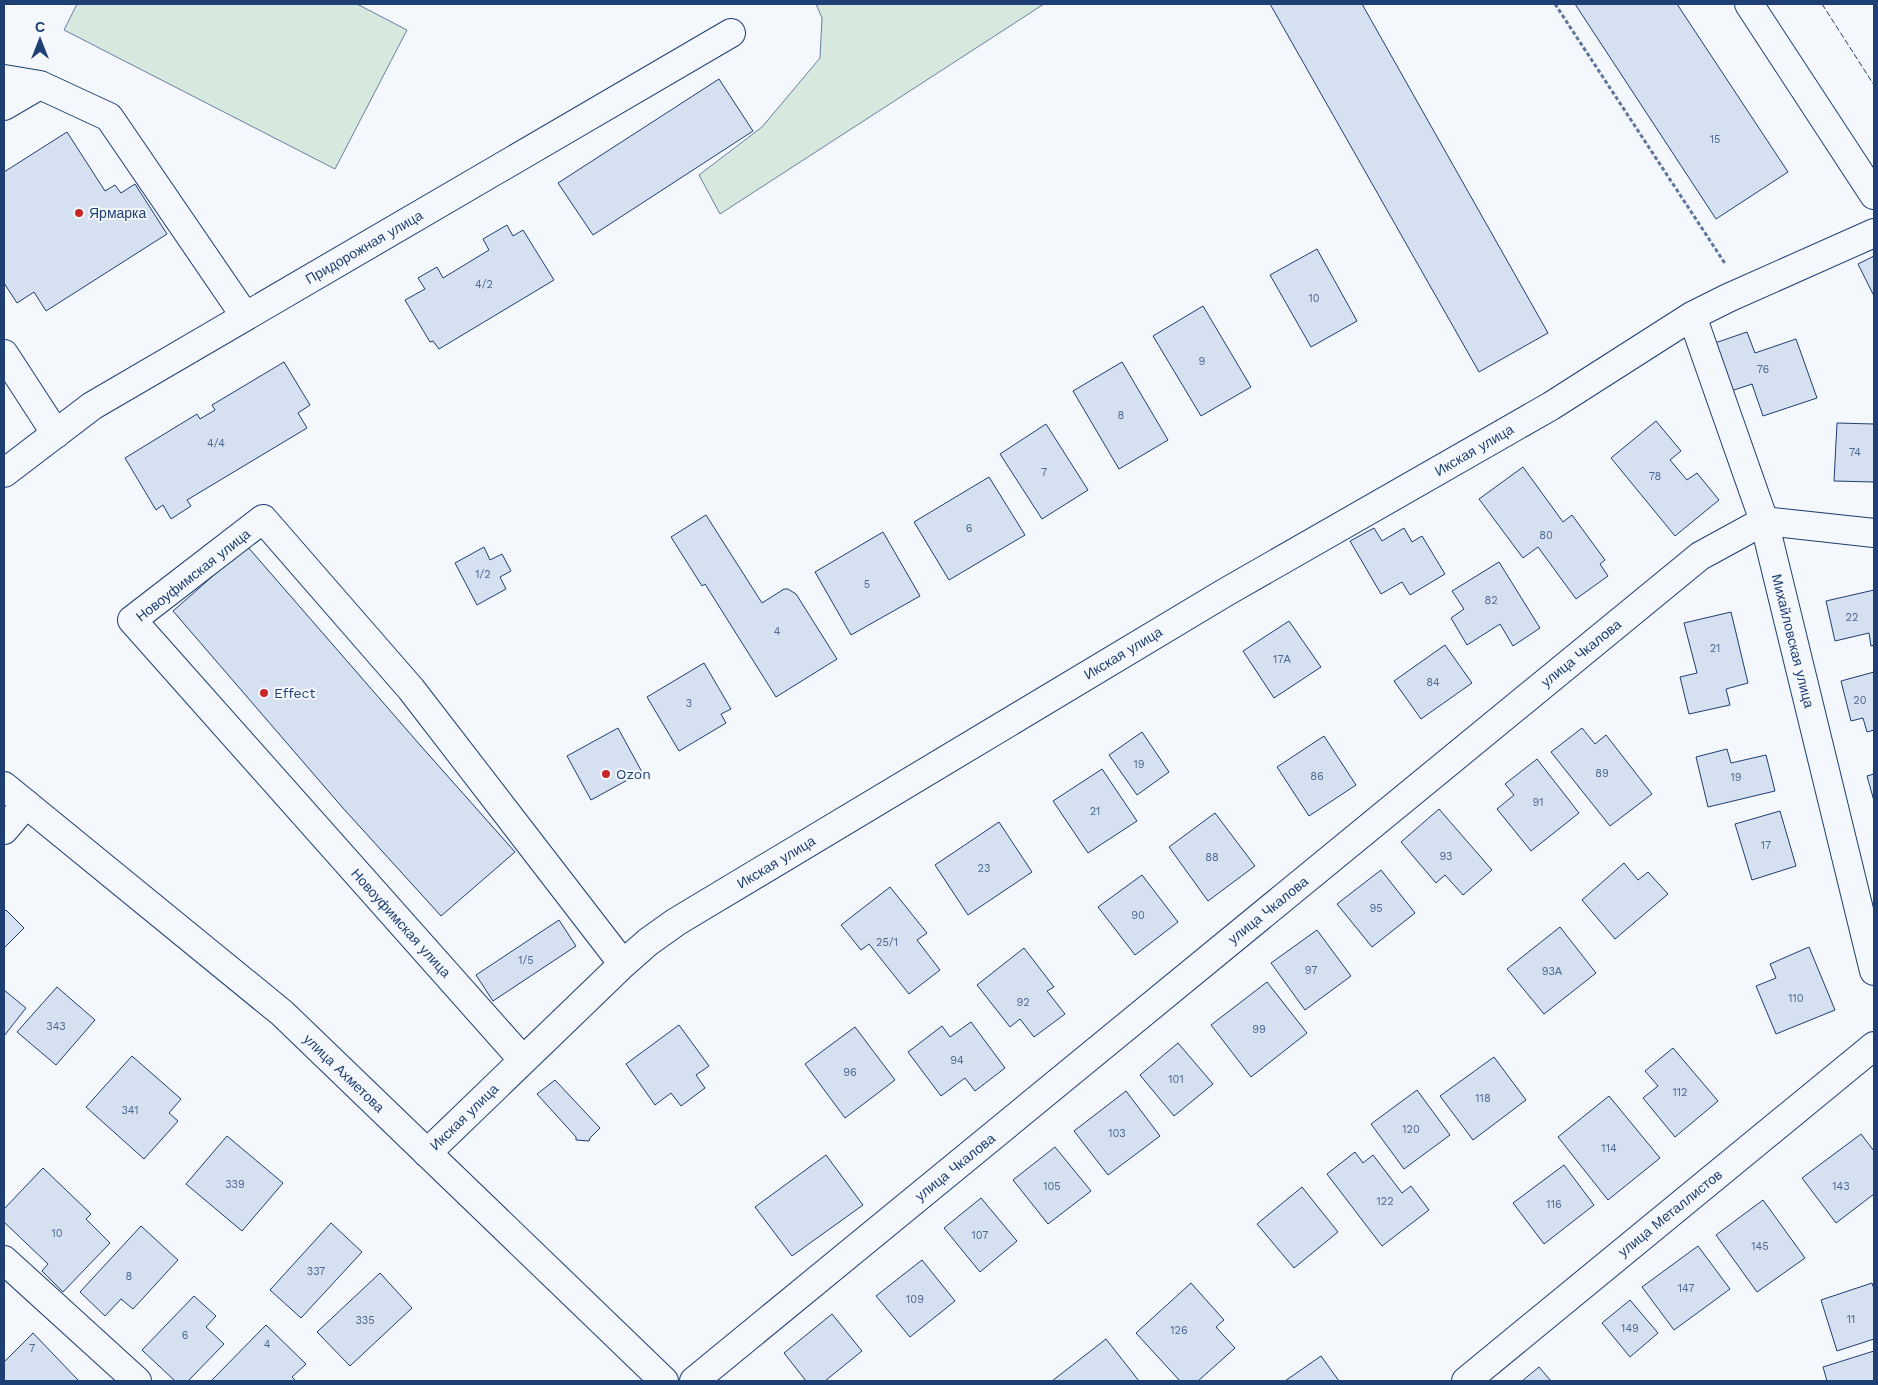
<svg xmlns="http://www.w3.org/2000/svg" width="1878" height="1385" font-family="'Work Sans',sans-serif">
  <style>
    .green { fill: #d7e8df; stroke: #687fa3 }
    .building { fill: #d5e0f0; stroke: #1d3f73 }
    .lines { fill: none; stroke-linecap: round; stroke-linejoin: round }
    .minor-casing { stroke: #1d3f73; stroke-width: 30 }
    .major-casing { stroke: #1d3f73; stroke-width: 30 }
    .path { stroke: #5e769c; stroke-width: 3; stroke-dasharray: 4 2.5; stroke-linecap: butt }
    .minor { stroke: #f4f7fb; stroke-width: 28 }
    .major { stroke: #f4f7fb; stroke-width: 28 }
    .fence { stroke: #1d3f73; stroke-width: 1; stroke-dasharray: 6 2.5; stroke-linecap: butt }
    .poi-dot { fill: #c62828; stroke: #f4f7fb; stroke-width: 2 }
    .labels { text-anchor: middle; stroke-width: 4; stroke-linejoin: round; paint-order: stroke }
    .number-label { font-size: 11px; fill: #4b6792 }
    .poi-label { font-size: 14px; fill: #1d3f73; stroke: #f4f7fb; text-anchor: start }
    .street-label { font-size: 14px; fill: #1d3f73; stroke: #f4f7fb }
  </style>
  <rect width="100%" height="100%" fill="#f4f7fb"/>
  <path class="green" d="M77 4H357L407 30 335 169 64 30Z
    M816 4H1044L720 214 699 175 762 127 820 58 822 18Z"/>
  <path class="building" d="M1270 4H1362L1548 333 1479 372Z
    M1575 4H1677L1788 172 1716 219Z
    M719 79 753 131 593 235 558 183Z
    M67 132 105 191 115 185 121 193 135 184 167 234 46 311 34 292 17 303 4 283V172Z
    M507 225 513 236 523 230 554 280 439 349 433 341 430 342 405 300 425 289 418 278 437 267 443 278 489 250 483 239Z
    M1317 249 1357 321 1311 347 1270 275Z
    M1874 256V296L1858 264Z
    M1203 306 1251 387 1201 416 1153 336Z
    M1747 332 1755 353 1796 339 1817 398 1763 416 1752 384 1728 392 1712 344Z
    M284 362 310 405 298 413 307 428 187 500 191 506 171 519 163 505 156 510 125 458 197 414 200 419 215 410 212 405Z
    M1122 362 1168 440 1119 469 1073 391Z
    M1656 421 1681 451 1670 460 1687 480 1697 473 1719 500 1675 536 1611 458Z
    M1837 423 1874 424V482L1834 481Z
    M1046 424 1088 490 1042 519 1000 454Z
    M1523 467 1563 522 1572 515 1605 560 1600 564 1608 576 1576 599 1538 547 1523 558 1479 499Z
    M989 477 1025 535 949 580 914 522Z
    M706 515 762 603 784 589H788L796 594 837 659 776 697 705 584 702 586 671 537Z
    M1374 528 1382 541 1404 528 1412 542 1422 536 1445 574 1410 595 1402 582 1381 594 1350 541Z
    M883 532 920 596 851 635 815 572Z
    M247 546 420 745 515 852 441 916 342 807 173 611Z
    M484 547 490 560 502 554 511 571 500 577 506 589 477 605 455 563Z
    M1499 562 1540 628 1513 646 1500 624 1467 645 1451 618 1464 609 1452 591Z
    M1874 590V645L1871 646 1869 633 1835 641 1826 601Z
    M1731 612 1748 683 1726 689 1730 705 1689 714 1680 677 1697 673 1684 623Z
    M1289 621 1321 667 1274 698 1243 651Z
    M1445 645 1472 683 1421 719 1394 681Z
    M704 663 731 709 721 714 726 723 679 751 647 697Z
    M1874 672V730L1867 732 1863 718 1851 721 1841 681Z
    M618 728 642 772 591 800 567 756Z
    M1582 728 1595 744 1606 735 1652 794 1610 826 1551 752Z
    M1142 732 1169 772 1137 795 1109 755Z
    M1324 736 1356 785 1309 816 1277 767Z
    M1727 749 1731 763 1766 755 1775 791 1708 807 1696 757Z
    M1537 759 1579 813 1531 851 1497 809 1514 795 1505 784Z
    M1102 769 1137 821 1088 853 1053 801Z
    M1874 774V801L1867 776Z
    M1439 809 1492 870 1463 895 1445 875 1436 883 1401 842Z
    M1780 811 1796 866 1752 880 1735 824Z
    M1215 813 1255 866 1208 901 1169 847Z
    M999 822 1032 872 968 915 935 865Z
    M1624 863 1638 880 1648 872 1668 894 1615 939 1582 900Z
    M1381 870 1415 913 1372 947 1337 904Z
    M1142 875 1178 922 1135 955 1098 907Z
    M890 887 927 933 917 940 940 970 909 994 869 944 861 950 841 925Z
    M6 910 24 928 4 948V912Z
    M559 920 576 946 493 1001 476 975Z
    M1560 927 1596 973 1544 1014 1507 969Z
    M1317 930 1351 976 1305 1010 1271 963Z
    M1809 947 1835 1010 1776 1034 1756 986 1776 978 1770 964Z
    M1024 948 1054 987 1047 991 1065 1014 1034 1037 1020 1019 1010 1027 977 985Z
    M1267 982 1307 1033 1251 1077 1211 1025Z
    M57 987 95 1020 56 1065 17 1032Z
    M4 990 26 1008 4 1036Z
    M971 1022 1005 1068 975 1091 965 1078 941 1096 908 1052 942 1026 950 1037Z
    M679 1025 709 1066 696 1075 705 1088 681 1106 671 1093 655 1105 626 1064Z
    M855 1027 895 1080 845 1118 805 1064Z
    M1178 1043 1213 1084 1174 1116 1140 1075Z
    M1673 1048 1718 1101 1675 1137 1643 1098 1658 1086 1645 1071Z
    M132 1056 181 1099 169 1113 178 1121 144 1159 86 1107Z
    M1494 1057 1526 1100 1473 1140 1440 1096Z
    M555 1080 600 1128 590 1138 589 1141 576 1140V1137L537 1094Z
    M1417 1090 1450 1135 1404 1169 1371 1124Z
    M1126 1091 1160 1136 1108 1175 1074 1131Z
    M1609 1096 1660 1158 1608 1200 1558 1137Z
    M1861 1134 1874 1151V1194L1836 1223 1802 1178Z
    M227 1136 283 1183 242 1231 186 1184Z
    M1055 1147 1091 1191 1048 1224 1013 1180Z
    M1355 1152 1363 1163 1373 1155 1402 1193 1411 1186 1429 1210 1382 1246 1327 1174Z
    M826 1155 863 1205 792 1256 755 1207Z
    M1564 1165 1594 1205 1544 1244 1513 1203Z
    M43 1168 91 1214 86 1219 110 1243 63 1292 42 1271 48 1264 4 1222V1209Z
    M1302 1187 1338 1232 1294 1268 1257 1224Z
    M981 1198 1017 1241 980 1272 944 1228Z
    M1763 1200 1805 1258 1757 1292 1716 1235Z
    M331 1223 362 1252 301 1318 270 1290Z
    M141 1226 178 1260 133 1309 121 1299 105 1316 80 1292Z
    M1698 1246 1730 1289 1674 1330 1642 1287Z
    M922 1260 955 1301 910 1337 876 1296Z
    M380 1273 412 1308 350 1366 317 1332Z
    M1191 1283 1224 1320 1216 1327 1235 1348 1198 1381H1180L1136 1333Z
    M1872 1283 1874 1289V1339L1837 1351 1821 1300Z
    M194 1296 216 1316 206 1327 224 1344 188 1381H175L142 1350Z
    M1630 1300 1658 1333 1630 1357 1602 1323Z
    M832 1314 862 1351 825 1381H806L784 1353Z
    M266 1325 306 1364 292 1377 296 1381H211Z
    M33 1333 78 1380 77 1381H4V1362Z
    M1106 1339 1139 1381H1052Z
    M1874 1351V1381H1827L1823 1367Z
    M1321 1356 1339 1381H1285Z
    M1539 1367 1551 1381H1522Z"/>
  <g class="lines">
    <g class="minor-casing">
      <path id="minor" d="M1749 4 1874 195
        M4 79 40 85 109 117 245 316
        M4 106 40 85
        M1692 316 1764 521 1874 971
        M4 354 56 434
        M4 473 92 406 731 33
        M4 830 26 804
        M523 1060 132 620 263 519 411 689 623 964
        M427 1153 623 964 648 942 676 922 1226 592 1551 406 1692 316 1728 298 1874 233
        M4 1260 137 1381
        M694 1381 1700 556 1764 521 1874 533
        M1466 1381 1874 1046"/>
    </g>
    <g class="major-casing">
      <path id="major" d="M4 786 282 1013 664 1381"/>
    </g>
    <path class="path" d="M1555 4 1726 265"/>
    <use href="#minor" class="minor"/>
    <use href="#major" class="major"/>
    <path class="fence" d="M1822 4 1874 85"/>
  </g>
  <g class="poi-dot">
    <circle cx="79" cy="213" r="5"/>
    <circle cx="264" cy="693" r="5"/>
    <circle cx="606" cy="774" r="5"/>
  </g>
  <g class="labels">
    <g class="number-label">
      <text x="1715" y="143">15</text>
      <text x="484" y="288">4/2</text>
      <text x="1314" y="302">10</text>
      <text x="1202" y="365">9</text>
      <text x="1763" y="373">76</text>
      <text x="1121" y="419">8</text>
      <text x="216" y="447">4/4</text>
      <text x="1855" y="456">74</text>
      <text x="1044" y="476">7</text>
      <text x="1655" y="480">78</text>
      <text x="969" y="532">6</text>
      <text x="1546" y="539">80</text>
      <text x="483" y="578">1/2</text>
      <text x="867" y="588">5</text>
      <text x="1491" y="604">82</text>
      <text x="1852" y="621">22</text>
      <text x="777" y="635">4</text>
      <text x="1715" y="652">21</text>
      <text x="1282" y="663">17А</text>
      <text x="1433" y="686">84</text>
      <text x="1860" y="704">20</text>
      <text x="689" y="707">3</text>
      <text x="1139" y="768">19</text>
      <text x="1602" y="777">89</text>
      <text x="1317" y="780">86</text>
      <text x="1736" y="781">19</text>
      <text x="1538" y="806">91</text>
      <text x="1095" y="815">21</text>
      <text x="1766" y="849">17</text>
      <text x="1446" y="860">93</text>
      <text x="1212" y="861">88</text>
      <text x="984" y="872">23</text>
      <text x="1376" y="912">95</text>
      <text x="1138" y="919">90</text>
      <text x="887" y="946">25/1</text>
      <text x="526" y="964">1/5</text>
      <text x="1311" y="974">97</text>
      <text x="1552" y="975">93А</text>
      <text x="1796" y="1002">110</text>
      <text x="1023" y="1006">92</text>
      <text x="56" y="1030">343</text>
      <text x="1259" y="1033">99</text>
      <text x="957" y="1064">94</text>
      <text x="850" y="1076">96</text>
      <text x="1176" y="1083">101</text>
      <text x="1680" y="1096">112</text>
      <text x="1483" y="1102">118</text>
      <text x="130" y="1114">341</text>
      <text x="1411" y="1133">120</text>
      <text x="1117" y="1137">103</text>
      <text x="1609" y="1152">114</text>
      <text x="235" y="1188">339</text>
      <text x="1052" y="1190">105</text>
      <text x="1841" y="1190">143</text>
      <text x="1385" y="1205">122</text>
      <text x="1554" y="1208">116</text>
      <text x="57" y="1237">10</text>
      <text x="980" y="1239">107</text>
      <text x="1760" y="1250">145</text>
      <text x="316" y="1275">337</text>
      <text x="129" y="1280">8</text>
      <text x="1686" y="1292">147</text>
      <text x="915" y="1303">109</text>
      <text x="1851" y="1323">11</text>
      <text x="365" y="1324">335</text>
      <text x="1630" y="1332">149</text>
      <text x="1179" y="1334">126</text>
      <text x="185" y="1339">6</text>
      <text x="267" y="1348">4</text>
      <text x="32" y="1352">7</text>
    </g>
    <g class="poi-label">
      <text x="89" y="218">Ярмарка</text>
      <text x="274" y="698">Effect</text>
      <text x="616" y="779">Ozon</text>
    </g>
    <g class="street-label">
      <text transform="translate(364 247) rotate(-30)" y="5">Придорожная улица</text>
      <text transform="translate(1474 450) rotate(-30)" y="5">Икская улица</text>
      <text transform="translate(193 575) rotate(-38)" y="5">Новоуфимская улица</text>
      <text transform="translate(1793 641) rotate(76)" y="5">Михайловская улица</text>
      <text transform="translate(1123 653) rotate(-31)" y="5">Икская улица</text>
      <text transform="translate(1581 653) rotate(-39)" y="5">улица Чкалова</text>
      <text transform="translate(776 862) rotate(-31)" y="5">Икская улица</text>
      <text transform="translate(1268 910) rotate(-39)" y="5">улица Чкалова</text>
      <text transform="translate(401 923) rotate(48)" y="5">Новоуфимская улица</text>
      <text transform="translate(344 1073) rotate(44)" y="5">улица Ахметова</text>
      <text transform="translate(464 1117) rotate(-44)" y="5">Икская улица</text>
      <text transform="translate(955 1167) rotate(-39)" y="5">улица Чкалова</text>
      <text transform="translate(1670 1213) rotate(-39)" y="5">улица Металлистов</text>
    </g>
  </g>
  <rect width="1878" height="1385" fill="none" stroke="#1d3f73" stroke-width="10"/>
  <g transform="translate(40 40)" stroke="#f4f7fb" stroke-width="4" paint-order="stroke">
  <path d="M0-4L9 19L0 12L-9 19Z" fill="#1d3f73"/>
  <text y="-8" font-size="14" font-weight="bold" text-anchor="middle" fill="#1d3f73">С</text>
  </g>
</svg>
